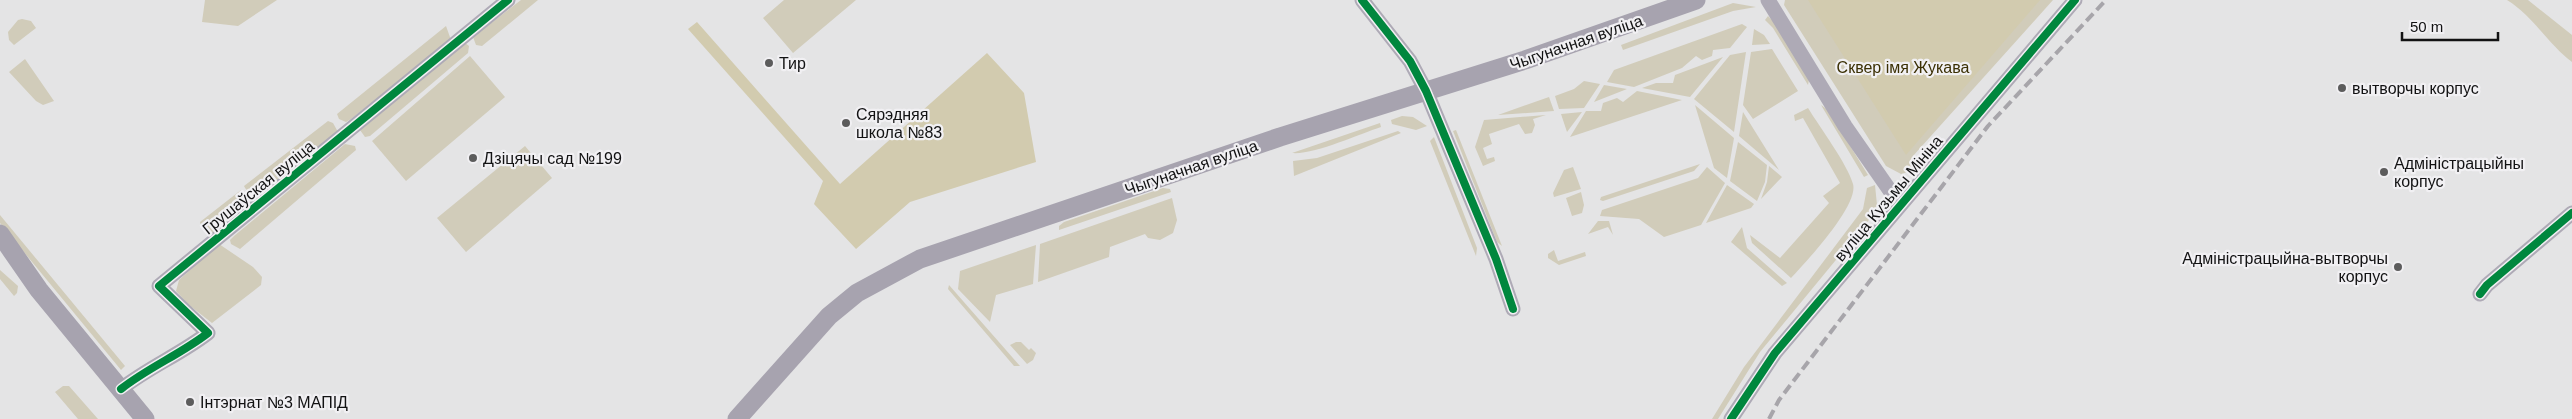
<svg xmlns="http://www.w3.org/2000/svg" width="2572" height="419" font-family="Helvetica,sans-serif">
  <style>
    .green { fill: #d1ccba }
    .forest { fill: #d2cbaf }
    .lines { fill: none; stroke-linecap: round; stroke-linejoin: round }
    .minor { stroke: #aeaab6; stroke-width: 15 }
    .major { stroke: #a7a3af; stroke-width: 19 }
    .rail { stroke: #a7a5aa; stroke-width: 4; stroke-dasharray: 10 5; stroke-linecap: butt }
    .cycleway-casing { stroke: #f1f0f3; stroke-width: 11 }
    .cycleway { stroke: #00873e; stroke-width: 8 }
    .poi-dot { fill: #5c5c5c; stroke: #f1f0f3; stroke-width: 2 }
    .labels { text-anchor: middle; stroke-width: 4.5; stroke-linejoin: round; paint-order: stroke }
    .street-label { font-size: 16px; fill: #121213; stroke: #f1f0f3 }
    .poi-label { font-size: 16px; fill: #121213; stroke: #f1f0f3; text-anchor: start }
    .park-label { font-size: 16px; fill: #3b3004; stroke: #f1f0f3 }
  </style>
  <rect width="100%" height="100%" fill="#e4e4e5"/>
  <path class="green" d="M205 0H277L238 26 202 22Z
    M521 0H538L482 46 476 45 473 37Z
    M784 0H856L793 53 763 18Z
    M1785 0H2053L1913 156 1921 165 1918 169 1901 174 1886 166 1784 5Z
    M2507 0H2528L2572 35V62C2548 44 2533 16 2507 0Z
    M1733 3 1756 7 1733 11 1623 50 1621 45Z
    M1768 16 1776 24 1809 80 1808 85 1773 28 1765 20Z
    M22 19 31 21 36 28 14 45 9 40 8 32 18 20Z
    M1742 24 1747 27 1730 48 1713 50 1712 56 1702 60 1696 56 1682 68 1634 87 1607 82 1614 70Z
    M446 26 451 40 351 119 346 122 339 119 337 114Z
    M1754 29 1764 35 1770 44 1752 45Z
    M464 42 469 46 468 53 370 136 365 137 360 130Z
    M1772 49 1798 91 1753 119 1743 105 1751 52Z
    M1746 52 1734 132 1694 99 1730 55Z
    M470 56 505 97 406 181 372 141Z
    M1723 57 1690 97 1642 88 1656 83H1673L1675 75Z
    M25 59 54 101 43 105 36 101 9 72Z
    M1584 81 1600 84 1584 108 1559 109 1555 96 1574 89Z
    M1604 85 1627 89 1594 102Z
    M1637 91 1682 100 1570 137 1586 111H1601L1603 103 1617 98 1623 102Z
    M1549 97 1554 111 1498 115Z
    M1695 105 1734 138 1727 178 1714 168Z
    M1821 105 1828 110 1868 175 1864 177Z
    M1808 108C1819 126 1848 165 1853 184 1859 205 1806 262 1791 278L1752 243 1750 235 1780 258 1829 203 1823 196 1840 183 1803 118 1795 121 1794 115Z
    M1582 112 1567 132 1561 114Z
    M1743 112 1779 170 1739 136Z
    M1546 115 1533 119 1535 125 1532 133 1525 134 1519 124 1489 134 1492 144 1483 148 1487 159 1494 157 1495 161 1483 166 1475 147 1484 120Z
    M1402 116 1413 117 1427 126 1416 130 1392 124 1391 120Z
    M328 121 333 123 338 132 258 195C252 195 247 192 244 186Z
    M1380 123 1381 127C1359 134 1314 155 1292 153Z
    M1456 130 1502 246 1497 242 1453 131Z
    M1398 131 1401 133 1294 176 1293 161 1317 158Z
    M1434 137 1477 248 1476 256 1430 141Z
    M1738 142 1767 165 1765 182 1757 201 1730 181Z
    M345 144 355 146 356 150 240 249 231 244 230 240 234 236Z
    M525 146 552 178 466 252 437 218Z
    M1700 164 1694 171 1603 201 1600 200 1601 197Z
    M1769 166 1782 177 1761 199 1767 182Z
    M1573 167 1581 189 1554 197 1553 193 1564 170Z
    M1707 167 1725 183 1701 225 1664 237 1639 219 1600 216 1602 210 1698 178Z
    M1727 185 1754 204 1751 208 1706 223Z
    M1875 185 1877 205 1873 215 1760 352 1718 419H1712L1744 367 1863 209 1867 188Z
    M1163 188 1170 189 1171 192 1059 230V226L1064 222Z
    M241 190 248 196 249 204 213 233 201 226 200 222Z
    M1581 192 1584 205 1582 213 1572 216 1566 198Z
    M1172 198 1177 220 1173 233 1160 240 1148 238 1145 234 1110 247 1109 257 1038 282 1040 244Z
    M0 215 125 366 121 370 0 223Z
    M1598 221H1609L1613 235 1608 227 1588 234Z
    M1742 227 1747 248 1787 283 1782 286 1731 242Z
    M219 244 253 267 262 277 261 285 212 323 189 305 176 291 179 280Z
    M1036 245 1033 284 996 295 990 322 958 289 960 271Z
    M1554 250 1558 261 1585 252 1586 256 1559 265 1548 258V254Z
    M0 270 18 286 17 293 14 296 0 279Z
    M949 285 1020 366H1014L948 289Z
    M1016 342H1021L1029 350 1031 348 1036 353 1033 360 1027 364 1010 345Z
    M63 386H69L98 419H78L55 392Z"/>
  <path class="forest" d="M1808 0H2040L1906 155Z
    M697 22 840 184 987 53 1024 93 1036 162 910 202 856 249 814 204 823 181 688 29Z"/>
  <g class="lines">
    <path class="minor" d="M1362 0 1410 61 1426 91 1496 259 1513 309
      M1768 0 1845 126 1900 205
      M2480 294 2487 285 2572 213
      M121 389C149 367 181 354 208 333L159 286 508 0
      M1731 419 1775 353 2075 0"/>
    <path class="major" d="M0 234 39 290 145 419
      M737 419 829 316 857 293 920 259 1280 137 1525 60 1696 0"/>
    <path class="rail" d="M1769 419 1779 400 1988 126 2106 0"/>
    <g class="cycleway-casing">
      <path id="cycleway" d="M1362 0 1410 61 1426 91 1496 259 1513 309
        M2480 294 2487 285 2572 213
        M121 389C149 367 181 354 208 333L159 286 508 0
        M1731 419 1775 353 2075 0"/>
    </g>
    <use href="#cycleway" class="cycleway"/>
  </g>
  <g class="poi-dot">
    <circle cx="769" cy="63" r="5"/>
    <circle cx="2342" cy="88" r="5"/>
    <circle cx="846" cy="123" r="5"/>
    <circle cx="473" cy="158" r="5"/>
    <circle cx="2384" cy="172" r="5"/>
    <circle cx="2398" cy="267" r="5"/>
    <circle cx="190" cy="402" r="5"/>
  </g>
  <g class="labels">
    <g class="street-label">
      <text transform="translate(1576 42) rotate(-19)" y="6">Чыгуначная вуліца</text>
      <text transform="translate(1191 167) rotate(-19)" y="6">Чыгуначная вуліца</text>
      <text transform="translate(258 187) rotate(-39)" y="6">Грушаўская вуліца</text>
      <text transform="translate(1888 198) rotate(-50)" y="6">вуліца Кузьмы Мініна</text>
    </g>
    <g class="poi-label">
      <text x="779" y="69">Тир</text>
      <text x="2352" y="94">вытворчы корпус</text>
      <text x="856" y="120">Сярэдняя<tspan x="856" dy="18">школа №83</tspan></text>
      <text x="483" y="164">Дзіцячы сад №199</text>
      <text x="2394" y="169">Адміністрацыйны<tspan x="2394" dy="18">корпус</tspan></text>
      <text x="2388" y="264" text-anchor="end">Адміністрацыйна-вытворчы<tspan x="2388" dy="18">корпус</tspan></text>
      <text x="200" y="408">Інтэрнат №3 МАПІД</text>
    </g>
    <g class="park-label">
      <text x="1903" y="73">Сквер імя Жукава</text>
    </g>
  </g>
  <path d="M2402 32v8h96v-8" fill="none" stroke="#121213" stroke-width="2.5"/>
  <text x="2410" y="32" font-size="15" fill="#121213" stroke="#f1f0f3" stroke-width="4" paint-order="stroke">50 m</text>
</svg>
